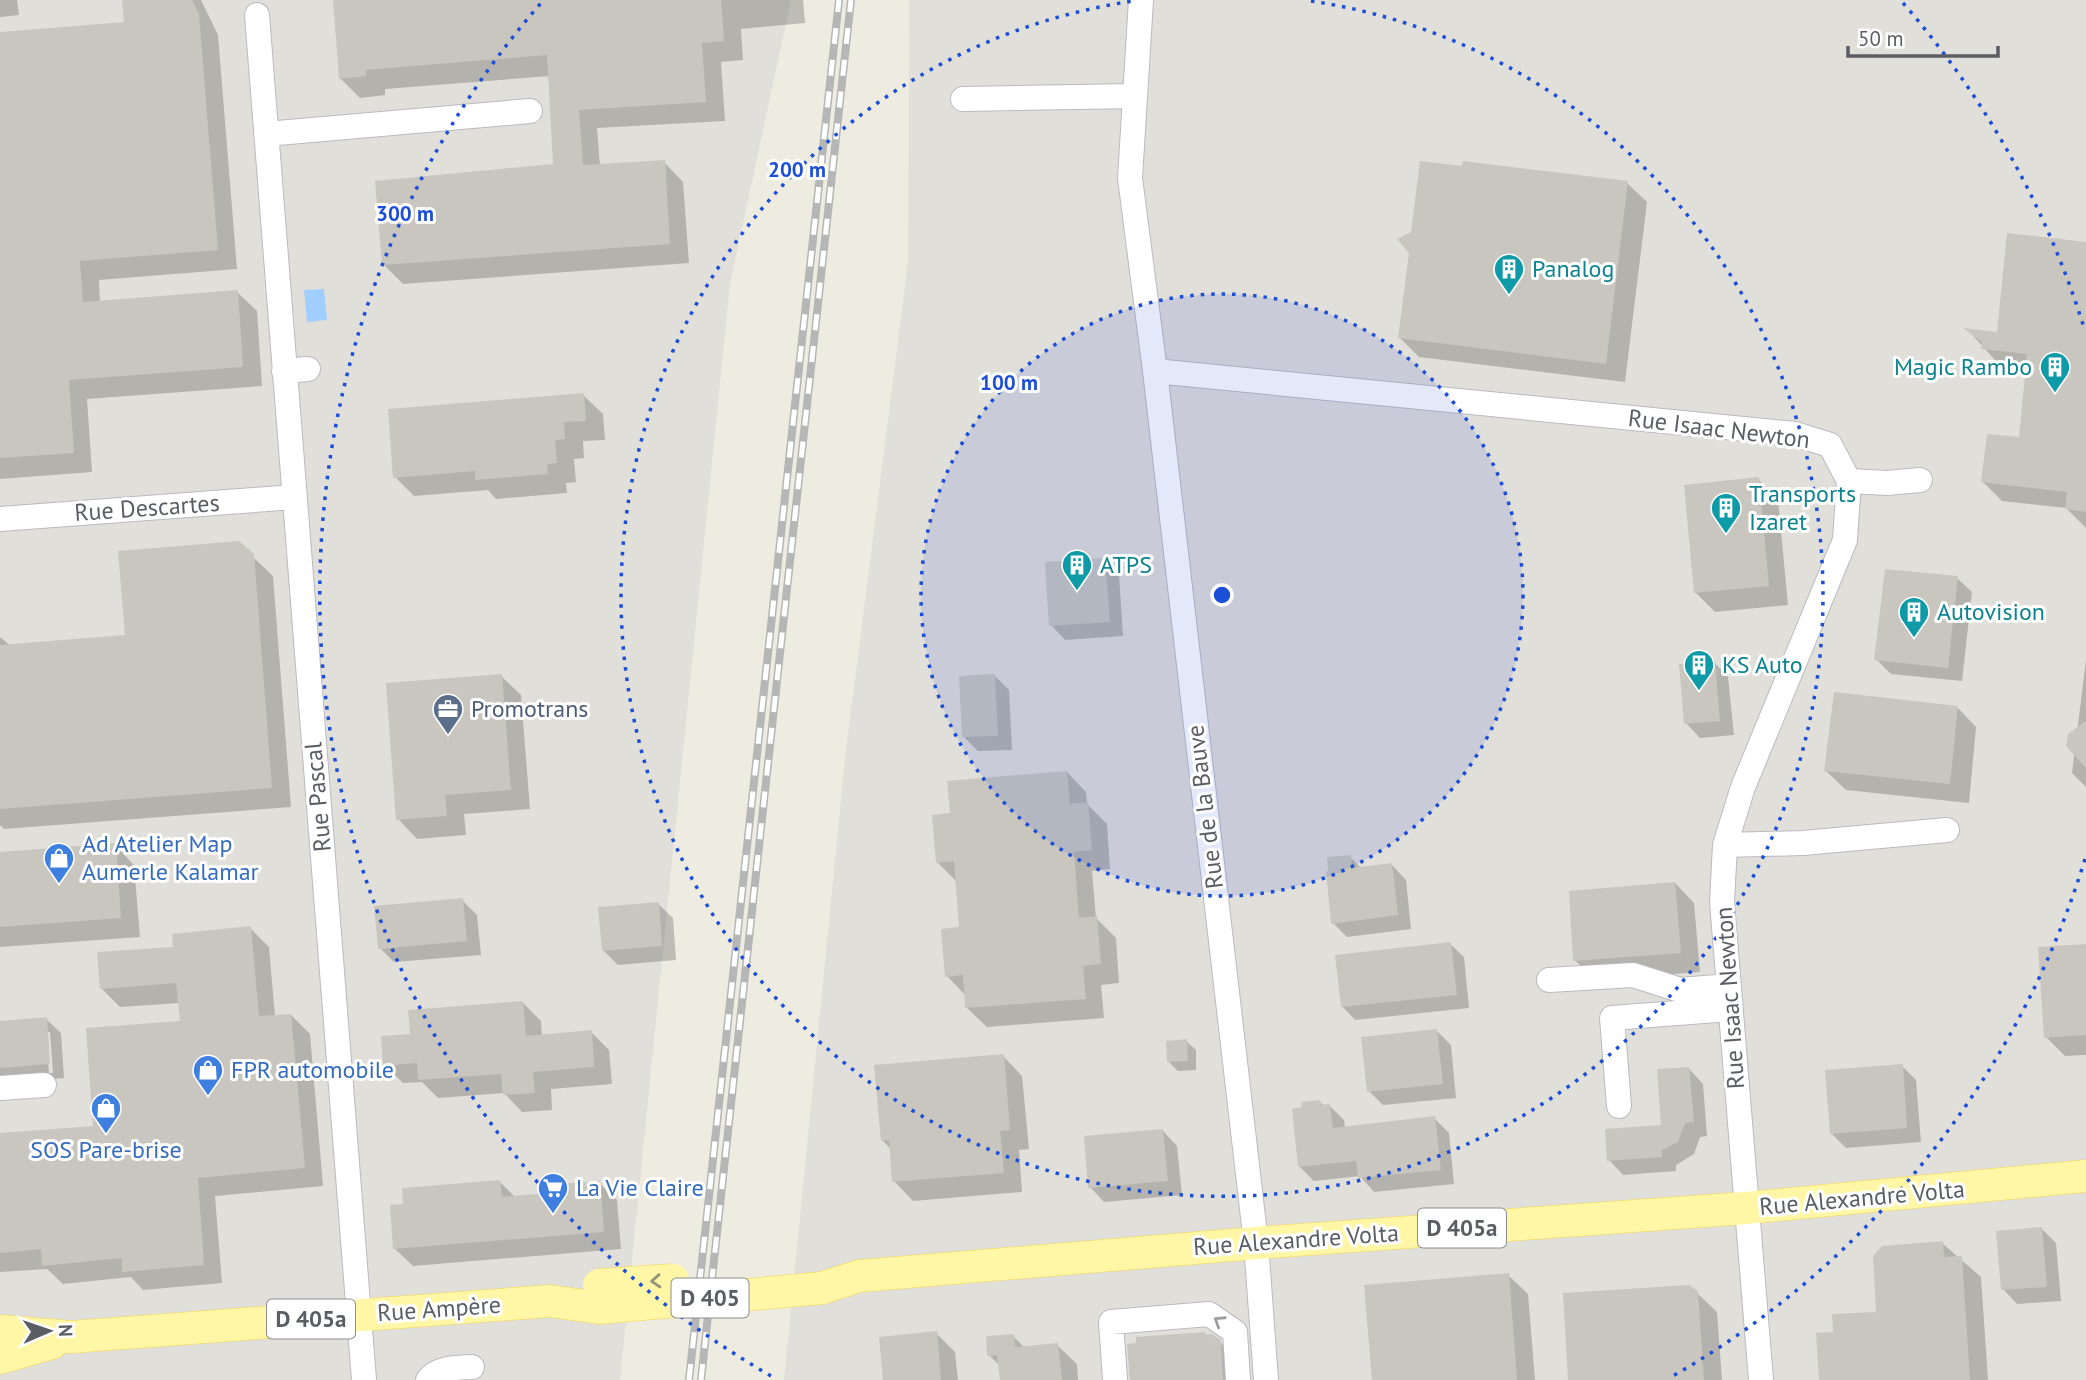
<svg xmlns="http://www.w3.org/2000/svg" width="2086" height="1380" font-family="'PT Sans',sans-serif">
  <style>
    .industrial { fill: #e1dfd9 }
    .water { fill: #a0cfff }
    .shadow { fill: #0003; fill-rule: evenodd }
    .building { fill: #c8c6bf }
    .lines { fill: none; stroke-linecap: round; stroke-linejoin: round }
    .minor-casing { stroke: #b9bbc1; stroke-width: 26 }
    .major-casing { stroke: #f6d452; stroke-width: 33 }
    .minor { stroke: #fff; stroke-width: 24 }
    .major { stroke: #fff7a5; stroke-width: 32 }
    .rail-casing { stroke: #b5b6b6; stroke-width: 8 }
    .rail { stroke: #fff; stroke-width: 5; stroke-dasharray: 16; stroke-linecap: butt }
    .major-bridge-casing { stroke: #f6d452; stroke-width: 33; stroke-linecap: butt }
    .major-bridge { stroke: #fff7a5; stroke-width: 32 }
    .oneway { stroke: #94937a }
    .oneway2 { stroke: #9c9ea1 }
    .ring { fill: none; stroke: #1d4ed8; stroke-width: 3.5; stroke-dasharray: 3.5 7 }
    .labels { text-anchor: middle; stroke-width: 6; stroke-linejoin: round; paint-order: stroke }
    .shield { fill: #fff; stroke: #8c8e92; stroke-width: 2 }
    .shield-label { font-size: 23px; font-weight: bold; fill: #5a5d63 }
    .culture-label { font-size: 24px; fill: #0d838f; stroke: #fff; text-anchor: start }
    .street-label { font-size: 24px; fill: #5a5d63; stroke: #fff }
    .service-label { font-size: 24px; fill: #4e5e75; stroke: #fff; text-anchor: start }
    .shop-label { font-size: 24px; fill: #366cbe; stroke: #fff; text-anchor: start }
    .centre { fill: #1d4ed8; stroke: #fff; stroke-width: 3.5 }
    .ring-label { font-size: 21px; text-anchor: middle; font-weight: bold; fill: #1d4ed8; stroke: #fff; stroke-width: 6; stroke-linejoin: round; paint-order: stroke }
  </style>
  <rect width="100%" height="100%" fill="#eeece1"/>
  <path class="industrial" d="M0 0H791L730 284 620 1380H0Z
    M909 0H2086V1380H784L845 758 908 262Z"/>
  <path class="water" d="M324 289 327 320 307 322 304 290Z"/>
  <path class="shadow" d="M0 0H17L19 15 0 17Z
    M124 0H201L218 35 237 269 99 280 100 302 237 292 257 311 262 386 87 399 92 472 0 479V34L126 23Z
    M334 0H803L805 23 741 29 743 60 721 62 725 121 597 128 600 166 664 162 683 182 689 263 403 284 383 264 554 166 550 76 385 89V95L360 98 340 78Z
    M1627 183 1647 202 1625 382 1419 357 1400 338Z
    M2086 243V528L2066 508 2002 501 1982 481 2020 439 2027 370 2002 368 1968 330 1998 334Z
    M583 395 603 414 605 440 583 441 584 458 574 459 576 482 566 483 567 493 496 499 488 490 414 496 395 477Z
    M1758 479 1778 499 1788 605 1715 612 1695 592Z
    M252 556 273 576 291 807 4 829 0 825V637L11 646 127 637Z
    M1105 560 1119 575 1123 636 1065 640 1051 625Z
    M1957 578 1972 592 1962 681 1891 674 1876 659Z
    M2086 660V787L2072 773Z
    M1714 662 1728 677 1734 735 1700 738 1686 723Z
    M501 676 521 695 530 809 464 814 466 835 417 839 398 819Z
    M995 676 1009 690 1012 750 978 751 964 737Z
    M1957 707 1976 727 1969 803 1846 790 1826 771Z
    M1067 772 1086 792 1087 804 1107 824 1110 869 1092 871 1096 918 1116 938 1119 983 1101 985 1104 1018 987 1027 967 1008 966 996 947 976 961 929 957 882 937 862 952 815Z
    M115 845 134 865 140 937 0 947V854Z
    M1350 857 1362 869 1392 865 1406 880 1411 929 1347 937 1333 923Z
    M1675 883 1694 903 1700 972 1595 980 1575 960Z
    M462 900 477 915 481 955 394 962 380 948Z
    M658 904 673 918 676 960 618 965 603 950Z
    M250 928 269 947 275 1016 291 1015 310 1034 323 1186 215 1196 222 1283 143 1290 131 1277 63 1284 47 1269 0 1272V1134L95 1127 182 1023 180 1003 120 1007 101 988 175 948Z
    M1450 944 1464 957 1469 1008 1355 1020 1342 1006Z
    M2086 946V1055L2065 1056 2046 1037Z
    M523 1003 541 1021 542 1036 591 1032 609 1050 612 1084 551 1089 552 1110 522 1112 504 1093 438 1098 422 1082 403 1083 385 1065 412 1035Z
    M46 1019 61 1033 64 1078 0 1083V1023ZM46 1032H50L53 1073H49Z
    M1437 1031 1451 1045 1456 1098 1383 1105 1369 1091Z
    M1186 1041 1196 1050V1070L1178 1071 1168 1061Z
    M1003 1056 1022 1076 1029 1149 1019 1150 1022 1192 913 1201 894 1181 891 1149 882 1140Z
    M1902 1066 1916 1080 1921 1142 1846 1148 1832 1134Z
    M1689 1069 1703 1084 1707 1136 1700 1137 1694 1154 1676 1165V1171L1623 1175 1609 1160 1662 1126Z
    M1320 1102 1324 1106H1330L1344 1120 1345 1128 1434 1118 1449 1133 1454 1184 1374 1192 1360 1176 1314 1181 1299 1166Z
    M1163 1131 1177 1146 1182 1195 1104 1202 1090 1187Z
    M500 1182 516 1198 562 1194 599 1183 617 1200 621 1249 413 1266 395 1249 405 1205Z
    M2041 1228 2056 1243 2061 1301 2017 1304 2003 1289Z
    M1942 1243 1981 1277 1988 1380H1820L1834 1333 1878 1314Z
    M1508 1275 1528 1294 1535 1380H1374Z
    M1697 1293 1717 1312 1722 1380H1570Z
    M936 1333 955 1352 958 1380H885Z
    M1205 1334 1219 1341 1239 1361 1241 1380H1130L1129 1345Z
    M1013 1336 1025 1348 1057 1345 1077 1364 1078 1380H1001L1000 1366 989 1355Z"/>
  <path class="building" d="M122 0H192L199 14 218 250 80 261 83 302 238 290 243 367 69 380 74 453 0 458V32L124 22Z
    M333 0H721L724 41 702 43 706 102 579 110 583 165 665 160 670 244 382 265 375 181 553 164 547 55 366 70V76L339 79Z
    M1420 161 1462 166 1463 161 1628 181 1606 364 1398 338 1409 253 1397 239 1411 232Z
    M2007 233 2086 242V512L2065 509 2067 492 1981 482 1987 434 2019 437 2027 354 1981 349 1982 342 1963 328 1997 332Z
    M584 393 586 421 564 422 565 439 555 440 557 463 547 464 548 474 475 480V471L393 478 388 409Z
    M1759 477 1769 586 1694 593 1684 485Z
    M239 541 254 554 272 788 0 809V645L125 635 118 551Z
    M1105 558 1110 622 1049 626 1045 562Z
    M1885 569 1958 576 1948 668 1874 660Z
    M1715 661 1720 721 1684 724 1679 664Z
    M502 674 511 790 445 795 447 816 396 820 386 683Z
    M995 674 998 736 962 737 959 676Z
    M1834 692 1958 706 1950 784 1824 771Z
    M2086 721V768L2066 746 2068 734Z
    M1067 771 1070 804 1088 802 1092 850 1074 852 1079 918 1097 916 1101 964 1083 966 1086 999 965 1008 963 975 945 977 941 929 959 927 954 861 936 863 932 815 950 813 947 781Z
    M116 843 121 918 0 927V852Z
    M1351 855 1352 868 1392 863 1398 915 1331 924 1326 871H1328L1327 857Z
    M1675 882 1681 953 1573 961 1569 891Z
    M463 898 467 941 378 949 374 906Z
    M659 902 662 946 602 951 598 907Z
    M251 926 259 1016 291 1014 305 1168 198 1178 204 1265 122 1272V1258L42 1266 41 1249 0 1253V1133L93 1126 86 1028 180 1021 176 983 100 989 97 952 173 947 172 934Z
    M1451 942 1457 995 1341 1007 1335 955Z
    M2086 944V1035L2044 1038 2038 947Z
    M523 1001 526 1036 592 1030 594 1067 533 1072 535 1093 503 1095 501 1074 418 1080 417 1063 383 1066 381 1036 410 1034 408 1010Z
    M47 1017 50 1064 0 1068V1021Z
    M1437 1029 1443 1084 1367 1092 1361 1037Z
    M1187 1039 1188 1061 1167 1062 1166 1041Z
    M1004 1054 1010 1130 1000 1131 1004 1173 892 1182 889 1140 881 1141 874 1065Z
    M1903 1064 1907 1128 1830 1134 1825 1070Z
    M1689 1067 1694 1122 1685 1123 1678 1142 1662 1150V1157L1607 1161 1605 1129 1661 1125 1657 1069Z
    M1320 1100 1321 1105 1330 1104 1333 1128 1435 1116 1441 1170 1358 1178 1356 1161 1298 1167 1292 1109 1302 1107 1301 1102Z
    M1163 1129 1168 1181 1088 1188 1084 1136Z
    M500 1180 502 1197 560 1192 559 1184 600 1181 604 1232 393 1249 390 1205 403 1204 402 1188Z
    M2042 1227 2047 1287 2001 1290 1996 1231Z
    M1943 1241 1944 1257 1962 1256 1970 1380H1819L1816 1333 1833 1332 1832 1314 1876 1312 1873 1256 1882 1246Z
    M1509 1273 1517 1380H1372L1364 1285Z
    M1689 1285 1698 1291 1704 1380H1568L1563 1293Z
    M937 1331 941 1380H883L879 1337Z
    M1205 1332V1335L1212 1334 1221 1340 1223 1380H1130L1127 1344 1136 1343V1337Z
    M1014 1334 1015 1347 1058 1343 1062 1380H1000L997 1355 987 1356 986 1336Z"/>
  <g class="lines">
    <g class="minor-casing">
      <path id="minor" d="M1141 0 1130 178 1155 371 1256 1243 1266 1380
        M257 15 364 1380
        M963 99 1135 96
        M266 134 530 111
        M284 371 308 369
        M1155 371 1795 434 1830 445 1849 481 1845 540 1743 787 1725 845 1722 902 1761 1380
        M1849 481 1887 483 1920 480
        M0 519 294 497
        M1725 845 1803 843 1947 830
        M1549 980 1633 975 1680 990 1729 986
        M0 1088 44 1085
        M1619 1106 1612 1018 1730 1009
        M428 1380C438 1367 457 1368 472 1367
        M1115 1380 1111 1322 1209 1314 1235 1332 1238 1380"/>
    </g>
    <g class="major-casing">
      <path id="major" d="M822 1288 859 1276 1256 1243 1746 1208 2086 1176
        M0 1331 71 1337 550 1301 599 1308
        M0 1358 52 1343"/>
    </g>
    <use href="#minor" class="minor"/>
    <use href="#major" class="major"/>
    <g class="rail-casing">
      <path id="rail" d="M689 1380 839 0
        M701 1380 851 0"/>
    </g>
    <use href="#rail" class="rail"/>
    <g class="major-bridge-casing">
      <path id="major-bridge" d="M599 1285 673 1280
        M599 1308 822 1288"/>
    </g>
    <use href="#major-bridge" class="major-bridge"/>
  </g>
  <defs><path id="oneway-chevron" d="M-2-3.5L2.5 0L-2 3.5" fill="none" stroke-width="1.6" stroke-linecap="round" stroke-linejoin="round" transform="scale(1.75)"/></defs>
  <use class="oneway" href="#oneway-chevron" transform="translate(656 1281) rotate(176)"/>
  <use class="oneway2" href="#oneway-chevron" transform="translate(1219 1321) rotate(-147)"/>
  <circle cx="1222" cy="595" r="301" fill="#1d4ed8" fill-opacity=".12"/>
  <g class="ring">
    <circle cx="1222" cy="595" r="301"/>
    <path d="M1311 1A601 601 0 1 1 1133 1"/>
    <path d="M2085 859A902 902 0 0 1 1673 1376M771 1376A902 902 0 0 1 541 3M1903 3A902 902 0 0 1 2085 331"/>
  </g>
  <defs>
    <g id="building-pin" transform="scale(1.575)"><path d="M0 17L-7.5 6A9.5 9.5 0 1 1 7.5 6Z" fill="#0f9aa8" stroke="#fff"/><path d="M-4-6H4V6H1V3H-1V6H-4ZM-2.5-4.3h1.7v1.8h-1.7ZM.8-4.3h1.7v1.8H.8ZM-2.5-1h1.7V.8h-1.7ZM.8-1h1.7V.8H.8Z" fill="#fff"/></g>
    <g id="office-pin" transform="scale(1.575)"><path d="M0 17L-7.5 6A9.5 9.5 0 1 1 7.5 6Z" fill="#5c6f8a" stroke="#fff"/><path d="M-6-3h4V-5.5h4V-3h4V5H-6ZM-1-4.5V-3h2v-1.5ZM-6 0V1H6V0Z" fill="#fff"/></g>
    <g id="shop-pin" transform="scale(1.575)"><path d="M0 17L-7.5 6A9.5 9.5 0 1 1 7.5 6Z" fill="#3f7fe0" stroke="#fff"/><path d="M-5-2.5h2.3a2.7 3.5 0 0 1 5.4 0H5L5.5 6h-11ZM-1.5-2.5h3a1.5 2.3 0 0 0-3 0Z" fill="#fff"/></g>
    <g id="supermarket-pin" transform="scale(1.575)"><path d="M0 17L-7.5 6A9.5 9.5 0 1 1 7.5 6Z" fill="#3f7fe0" stroke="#fff"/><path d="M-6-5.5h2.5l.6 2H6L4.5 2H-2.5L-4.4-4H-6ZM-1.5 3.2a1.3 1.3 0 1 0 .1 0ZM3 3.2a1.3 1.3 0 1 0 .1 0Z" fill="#fff"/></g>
  </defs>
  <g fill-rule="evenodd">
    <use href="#building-pin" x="1509" y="269"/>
    <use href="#building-pin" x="2055" y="367"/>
    <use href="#building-pin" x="1726" y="508"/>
    <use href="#building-pin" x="1077" y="565"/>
    <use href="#building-pin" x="1914" y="612"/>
    <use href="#building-pin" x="1699" y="665"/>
    <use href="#office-pin" x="448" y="709"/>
    <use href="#shop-pin" x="59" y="858"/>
    <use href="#shop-pin" x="208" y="1070"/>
    <use href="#shop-pin" x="106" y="1108"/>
    <use href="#supermarket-pin" x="553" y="1188"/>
  </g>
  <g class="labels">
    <g class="shield">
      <rect x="1418" y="1208.5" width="88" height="39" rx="5"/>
      <rect x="671.5" y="1278.5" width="77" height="39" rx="5"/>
      <rect x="267" y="1299.5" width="88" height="39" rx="5"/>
    </g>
    <g class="shield-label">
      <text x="1462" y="1236">D 405a</text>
      <text x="710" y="1306">D 405</text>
      <text x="311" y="1327">D 405a</text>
    </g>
    <g class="culture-label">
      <text x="1532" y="277">Panalog</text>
      <text x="2032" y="375" text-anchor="end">Magic Rambo</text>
      <text x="1749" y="502">Transports<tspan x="1749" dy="28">Izaret</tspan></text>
      <text x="1100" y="573">ATPS</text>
      <text x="1937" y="620">Autovision</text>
      <text x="1722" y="673">KS Auto</text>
    </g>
    <g class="street-label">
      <text transform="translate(1719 429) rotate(7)" y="8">Rue Isaac Newton</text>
      <text transform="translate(147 508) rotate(-4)" y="8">Rue Descartes</text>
      <text transform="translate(318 797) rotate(-95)" y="8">Rue Pascal</text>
      <text transform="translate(1205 807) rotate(-97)" y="8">Rue de la Bauve</text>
      <text transform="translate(1730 998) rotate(-94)" y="8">Rue Isaac Newton</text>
      <text transform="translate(1862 1198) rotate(-5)" y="8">Rue Alexandre Volta</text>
      <text transform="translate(1296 1240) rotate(-4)" y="8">Rue Alexandre Volta</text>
      <text transform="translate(439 1309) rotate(-4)" y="8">Rue Ampère</text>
    </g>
    <g class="service-label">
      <text x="471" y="717">Promotrans</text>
    </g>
    <g class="shop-label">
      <text x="82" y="852">Ad Atelier Map<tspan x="82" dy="28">Aumerle Kalamar</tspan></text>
      <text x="231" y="1078">FPR automobile</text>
      <text x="106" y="1158" text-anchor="middle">SOS Pare-brise</text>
      <text x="576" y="1196">La Vie Claire</text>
    </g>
  </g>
  <circle cx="1222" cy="595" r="10" class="centre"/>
  <g class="ring-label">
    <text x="797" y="177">200 m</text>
    <text x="405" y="221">300 m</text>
    <text x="1009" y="390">100 m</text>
  </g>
  <g transform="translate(49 1331) rotate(88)" stroke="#ffffff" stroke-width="5" paint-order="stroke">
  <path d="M0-5L12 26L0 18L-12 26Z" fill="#5a5d63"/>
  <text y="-10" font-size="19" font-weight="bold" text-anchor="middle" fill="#5a5d63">N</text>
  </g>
  <path d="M1848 46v10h150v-10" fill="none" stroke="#5a5d63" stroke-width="3.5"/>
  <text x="1858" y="46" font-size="21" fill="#5a5d63" stroke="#ffffff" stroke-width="5" paint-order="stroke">50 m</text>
</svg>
